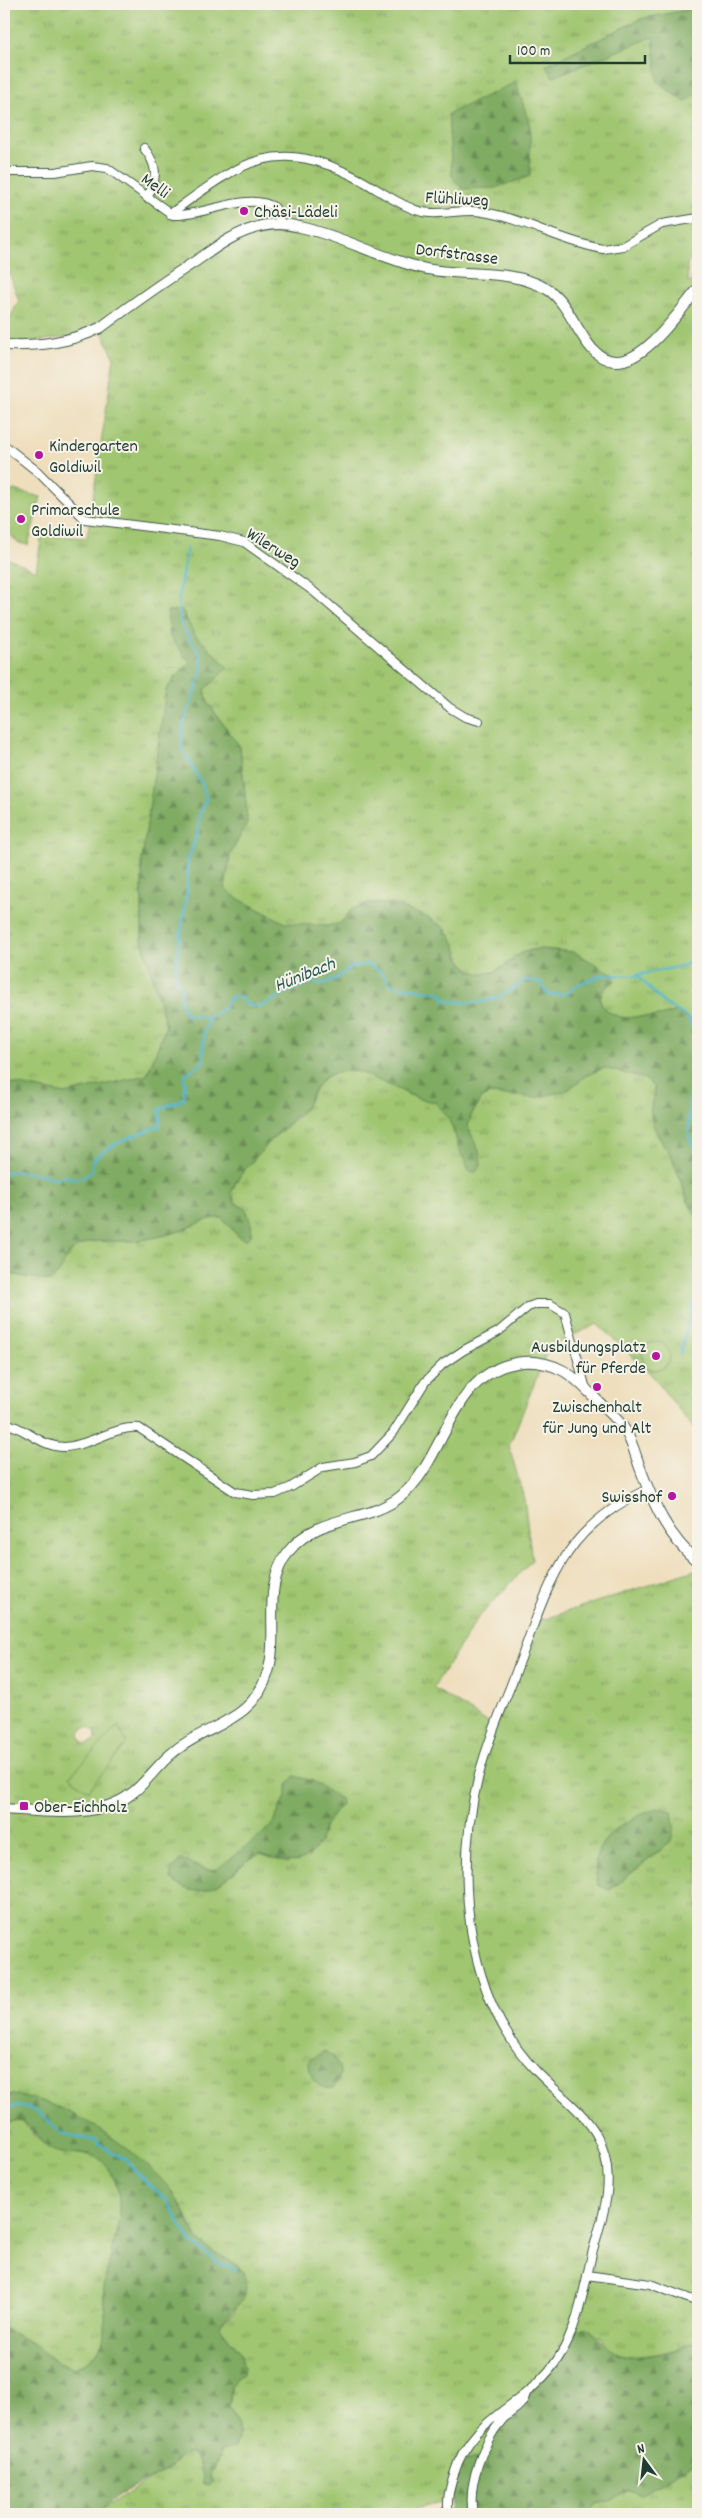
<svg xmlns="http://www.w3.org/2000/svg" width="702" height="2518" font-family="Dekko,sans-serif">
  <style>
    .grass { fill: url(#grass-tufts); stroke: #608252; fill-rule: evenodd }
    .forest { fill: url(#forest-firs); stroke: #50744c }
    .pitch { fill: #a0c671; stroke: #608252 }
    .lines { fill: none; stroke-linecap: round; stroke-linejoin: round }
    .stream { stroke: #4fb5cd; stroke-width: 2.5 }
    .minor-casing { stroke: #3e5548; stroke-width: 10 }
    .tertiary-casing { stroke: #3e5548; stroke-width: 12 }
    .minor { stroke: #fff; stroke-width: 8 }
    .tertiary { stroke: #fff; stroke-width: 10 }
    .poi-dot { fill: #b5179e; stroke: #f7f3e8; stroke-width: 2 }
    .labels { text-anchor: middle; stroke-width: 4; stroke-linejoin: round; paint-order: stroke }
    .street-label { font-size: 18px; fill: #1f3d34; stroke: #f7f3e8 }
    .poi-label { font-size: 18px; fill: #1f3d34; stroke: #f7f3e8; text-anchor: start }
    .water-label { font-size: 19px; font-style: italic; fill: #2b5b5a; stroke: #f7f3e8 }
  </style>
  <defs>
    <pattern id="grass-tufts" width="24" height="20" patternUnits="userSpaceOnUse" patternTransform="scale(1.25)"><rect width="24" height="20" fill="#a0c671"/><path d="M3 7l-1-3M5 7V3M7 7l1-3M15 17l-1-3M17 17v-4M19 17l1-3" fill="none" stroke="#82a25e"/></pattern>
    <pattern id="forest-firs" width="22" height="20" patternUnits="userSpaceOnUse" patternTransform="scale(1.25)"><rect width="22" height="20" fill="#80ab63"/><path d="M5 1l3.5 6h-7zM16 11l3.5 6h-7z" fill="#688c52"/></pattern>
  </defs>
  <rect width="100%" height="100%" fill="#f7f3e8"/>
  <filter id="ink" filterUnits="userSpaceOnUse"><feTurbulence type="fractalNoise" baseFrequency=".02" numOctaves="2"/><feDisplacementMap in="SourceGraphic" scale="10" xChannelSelector="R" yChannelSelector="G"/><feConvolveMatrix kernelMatrix="1 2 1 2 8 2 1 2 1" color-interpolation-filters="sRGB"/></filter>
  <filter id="wash" filterUnits="userSpaceOnUse"><feTurbulence type="fractalNoise" baseFrequency=".0096" numOctaves="4" result="noise"/><feDisplacementMap in="SourceGraphic" scale="20" xChannelSelector="R" yChannelSelector="G"/><feGaussianBlur stdDeviation="1.12" result="paint"/><feColorMatrix in="noise" values="0 0 0 0 0 0 0 0 0 0 0 0 0 0 0 0 0 1.4 0 .05"/><feComposite in="paint" operator="in"/></filter>
  <g filter="url(#wash)">
    <rect width="100%" height="100%" fill="#eedebc"/>
    <path class="grass" d="M4 4H696V8L641 19 546 65 553 77 653 36 685 102 698 92V252L687 264 688 283 692 282V269L698 262V949L691 956 692 969 698 976V1019L689 1020 676 1011C662 1017 652 1017 638 1017 634 1017 630 1018 626 1018 603 1015 588 996 614 982 604 975 584 955 573 952 568 951 545 949 539 949 519 949 511 964 495 971 472 981 460 962 455 944L392 904 369 903 352 909 341 923 327 926 285 923 233 896 225 888 230 855 247 823 246 804 240 747 208 703 205 690 228 667 194 634 182 610 170 637 190 662 176 676 166 690 142 860V939L166 1026 147 1075 65 1094 4 1082V557L36 571 42 535 87 538 114 357 100 328 85 335 4 345V329L19 301 9 272H4Z
      M13 490 41 497 28 545 18 543 4 527C4 513 2 500 13 490Z
      M604 1068 645 1079 654 1087V1100L651 1114 657 1135 672 1157 688 1202 698 1220V1261L695 1267 698 1290V1434L651 1374 597 1324 549 1347 509 1446 524 1499 532 1560 478 1618 433 1688 495 1727 535 1622 698 1569V2340C680 2351 637 2361 617 2353 609 2350 605 2343 601 2336L566 2346 448 2500 417 2508 416 2514H99L102 2509 168 2469 184 2454 190 2453 195 2456 204 2473 202 2479 210 2475 237 2421 229 2406 232 2384 236 2378 228 2337 220 2327V2323L233 2313 244 2295 232 2262 213 2252 198 2240 180 2203 13 2095 4 2097V1273L50 1281C68 1269 59 1257 81 1245 93 1238 125 1243 141 1240 155 1238 170 1234 183 1230 197 1225 207 1217 222 1218L240 1238 251 1236C255 1218 238 1209 231 1193 240 1171 260 1150 278 1134 287 1125 298 1118 305 1108 313 1096 316 1081 330 1075 361 1061 391 1088 419 1099 424 1101 432 1100 437 1104 450 1115 455 1131 458 1147L480 1154 468 1127 470 1118 481 1098 490 1094 507 1095 568 1090 585 1076ZM87 1727 95 1731 96 1739 89 1744H84L79 1736 83 1728ZM288 1785 338 1808 325 1826 320 1841 287 1863 260 1854 247 1860 233 1874 187 1889V1861L206 1870H217L271 1827 286 1796ZM658 1808 671 1842 610 1890 599 1885 606 1839 623 1824Z
      M16 2120C31 2125 32 2136 42 2142 50 2147 68 2153 78 2154 94 2156 96 2151 107 2166 134 2203 109 2249 104 2288 102 2308 110 2325 101 2345 95 2358 86 2363 73 2369L55 2362 35 2345 4 2328V2124Z
      M698 2460V2514H589L597 2504 610 2501 620 2494 629 2491 640 2495Z"/>
    <path class="forest" d="M696 4H698V92L685 102 658 82 653 37 553 77 546 65 641 19 696 8Z
      M516 82 530 126V176L495 188 462 189 452 176 448 114Z
      M182 610 194 634 228 667 205 690 208 703 240 747 246 804 247 823 230 855 225 888 233 896 285 923 327 926 341 923 352 909 369 903 392 904 429 918 446 929 455 944 460 960 470 971 482 974 495 972 523 952 539 949 574 952 615 975 614 982C588 996 603 1015 626 1018 630 1018 634 1016 638 1017 652 1017 662 1017 676 1011L689 1020 698 1019V1220C687 1201 681 1180 673 1159 666 1145 651 1131 651 1114 650 1106 654 1097 654 1087L645 1079 604 1068 585 1076 568 1090 537 1098 490 1094 481 1098 470 1118 468 1127 480 1154 481 1166 476 1172H470L458 1147 454 1130 446 1115 435 1102 420 1099 357 1071H343L329 1075 322 1080 312 1093 306 1107 277 1134 247 1167 236 1181 231 1193 235 1203 246 1209C250 1220 256 1232 246 1240L240 1238 222 1218C207 1217 197 1225 183 1230 170 1234 155 1238 141 1240 125 1243 93 1238 81 1245 59 1257 68 1269 50 1281L4 1273V1082L65 1094 147 1075 166 1026 142 939V860L166 690 176 676 190 662 170 637 167 611Z
      M294 1776 313 1781 340 1799 341 1804C336 1812 329 1818 325 1826 322 1831 322 1837 320 1841 304 1871 286 1862 260 1854 228 1868 210 1912 171 1879V1871L180 1860 206 1870 217 1869 271 1827 286 1797 288 1785Z
      M658 1808 672 1811 674 1826 671 1842 609 1890 599 1885C583 1842 624 1820 658 1808Z
      M325 2051C340 2061 345 2073 334 2088 315 2091 309 2076 309 2060Z
      M13 2095C65 2098 152 2158 179 2202 187 2213 189 2228 198 2239 208 2253 238 2261 243 2272 254 2295 234 2309 220 2323V2327L240 2352 244 2367 243 2374 236 2378 231 2388 229 2406 237 2421 239 2435 235 2448 221 2451 214 2471 210 2475 212 2483 208 2486 203 2485C202 2476 203 2459 192 2454 183 2451 176 2462 170 2467 153 2480 108 2495 99 2514H4V2328L35 2345 55 2362 73 2368C86 2363 95 2358 101 2345 110 2325 102 2308 104 2288 109 2249 134 2203 107 2167 91 2144 74 2160 52 2150 39 2145 33 2123 18 2121 13 2120 9 2124 4 2124V2097Z
      M585 2327C599 2334 603 2345 615 2352 633 2363 681 2351 698 2340V2460L640 2495 629 2491 620 2494 610 2501 597 2504 589 2514H449L457 2466 471 2459 482 2458 495 2431 540 2382 571 2333Z"/>
    <path class="pitch" d="M642 1356a14 14 0 1 1 28 0a14 14 0 1 1-28 0Z
      M118 1726 127 1743 88 1791 70 1776Z"/>
    <g class="lines">
      <path class="stream" d="M187 548C184 570 175 598 180 620 184 637 204 650 202 668 198 695 177 722 183 750L203 786 206 799 200 814 198 831 188 861 187 891 175 974 181 988V1005L187 1015 205 1017 208 1020
        M637 975 664 1003 687 1017 698 1037
        M698 1075 692 1087 689 1103V1138L697 1153 698 1167
        M4 1173 15 1171 44 1175 56 1179 66 1176 78 1179 92 1172 93 1160C112 1142 137 1135 160 1126V1109L184 1099 185 1074 203 1063 204 1033 209 1018 223 1009 231 997 238 996 250 1006H263L291 990 313 982 322 984 336 979 351 967 368 964 381 972 391 985 442 993 445 1000C485 1007 493 1002 526 980L541 983 548 995 567 994 579 984 603 975 633 976 682 966 698 958
        M680 1354 698 1287
        M4 2110 16 2106 30 2108 48 2120 60 2133 97 2141 99 2144 107 2147 110 2152 126 2159 136 2172 170 2203 180 2225 192 2243 218 2262 236 2270"/>
    </g>
  </g>
  <g filter="url(#ink)">
    <g class="lines">
      <g class="minor-casing">
        <path id="minor" d="M144 148C158 166 158 177 147 198
          M4 172H55L92 166 107 168 173 215C203 217 249 190 275 208L281 224
          M170 214C240 163 274 134 359 179 378 189 398 205 419 211 438 217 463 208 483 212 525 219 562 242 603 249L623 246 662 224 698 218
          M4 445 38 472 85 519 220 536 244 542 313 591 450 708 465 717 479 721
          M4 1423C26 1427 40 1447 64 1447 90 1446 116 1425 139 1428L235 1492 253 1495 275 1494 291 1487 323 1467 355 1462 371 1456 393 1433 425 1382 443 1364 464 1350 498 1332 528 1307 536 1304H550L565 1313 586 1389
          M587 2275 650 2284 698 2302
          M449 2514C446 2499 450 2488 454 2474 472 2413 528 2407 559 2357 579 2326 584 2286 593 2250 598 2232 605 2212 607 2193 614 2129 574 2110 536 2071 517 2051 502 2028 491 2002 462 1932 460 1848 479 1775 488 1739 504 1704 517 1669 549 1586 560 1529 648 1489
          M473 2514C467 2485 483 2441 503 2419 512 2410 523 2407 526 2393"/>
      </g>
      <g class="tertiary-casing">
        <path id="tertiary" d="M4 345C39 346 68 343 100 328 131 305 163 282 196 261 215 248 233 234 255 228 270 223 285 223 300 227 342 236 380 258 422 268 464 278 508 267 547 289 574 305 583 360 615 361 645 363 680 310 698 289
          M4 1809C37 1811 76 1816 108 1806 138 1797 149 1773 171 1754 206 1723 252 1725 268 1672 280 1632 260 1587 289 1551 318 1514 367 1523 400 1497 446 1461 449 1375 516 1363 532 1360 548 1363 562 1370 574 1376 584 1387 594 1397 603 1407 615 1416 623 1427 631 1438 635 1453 639 1465 653 1503 667 1536 698 1562"/>
      </g>
      <use href="#minor" class="minor"/>
      <use href="#tertiary" class="tertiary"/>
    </g>
  </g>
  <g class="poi-dot">
    <circle cx="244" cy="211" r="5"/>
    <circle cx="39" cy="455" r="5"/>
    <circle cx="21" cy="519" r="5"/>
    <circle cx="656" cy="1356" r="5"/>
    <circle cx="597" cy="1387" r="5"/>
    <circle cx="672" cy="1496" r="5"/>
    <rect x="19" y="1801" width="10" height="10" rx="2.5"/>
  </g>
  <g class="labels">
    <g class="street-label">
      <text transform="translate(156 185) rotate(36)" y="6">Melli</text>
      <text transform="translate(457 198) rotate(3)" y="6">Flühliweg</text>
      <text transform="translate(457 253) rotate(7)" y="6">Dorfstrasse</text>
      <text transform="translate(274 547) rotate(32)" y="6">Wilerweg</text>
    </g>
    <g class="poi-label">
      <text x="254" y="217">Chäsi-Lädeli</text>
      <text x="49" y="451">Kindergarten<tspan x="49" dy="21">Goldiwil</tspan></text>
      <text x="31" y="515">Primarschule<tspan x="31" dy="21">Goldiwil</tspan></text>
      <text x="646" y="1352" text-anchor="end">Ausbildungsplatz<tspan x="646" dy="21">für Pferde</tspan></text>
      <text x="597" y="1412" text-anchor="middle">Zwischenhalt<tspan x="597" dy="21">für Jung und Alt</tspan></text>
      <text x="662" y="1502" text-anchor="end">Swisshof</text>
      <text x="34" y="1812">Ober-Eichholz</text>
    </g>
    <g class="water-label">
      <text transform="translate(304 973) rotate(-22)" y="7">Hünibach</text>
    </g>
  </g>
  <rect width="702" height="2518" fill="none" stroke="#f7f3e8" stroke-width="20"/>
  <g transform="translate(644 2460) rotate(345)" stroke="#f7f3e8" stroke-width="4" paint-order="stroke">
  <path d="M0-4L9 19L0 12L-9 19Z" fill="#1f3d34"/>
  <text y="-8" font-size="14" font-weight="bold" text-anchor="middle" fill="#1f3d34">N</text>
  </g>
  <path d="M510 55v8h135v-8" fill="none" stroke="#1f3d34" stroke-width="2.5"/>
  <text x="517" y="55" font-size="15" fill="#1f3d34" stroke="#f7f3e8" stroke-width="4" paint-order="stroke">100 m</text>
</svg>
